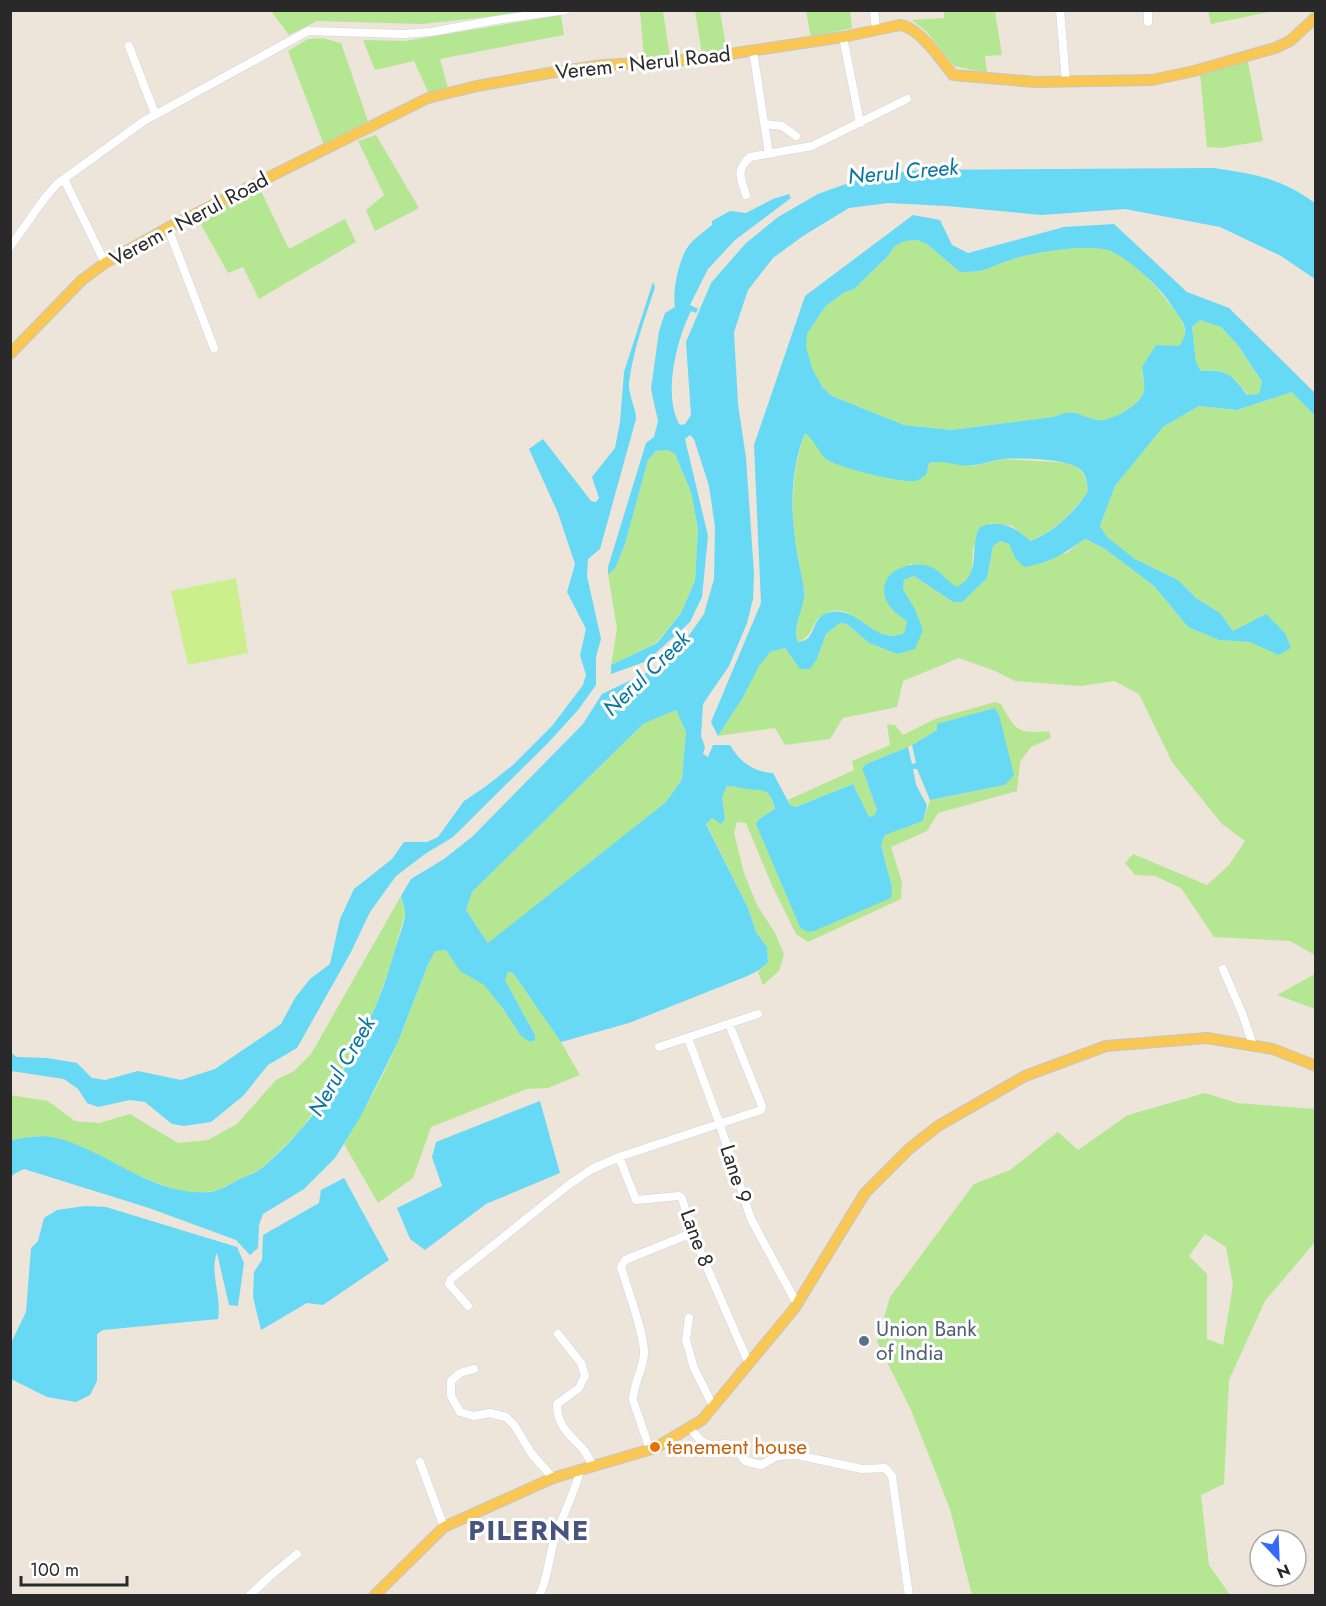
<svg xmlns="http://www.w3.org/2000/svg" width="1326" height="1606" font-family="Jost,sans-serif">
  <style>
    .green { fill: #b5e793; fill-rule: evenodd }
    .pitch { fill: #ccef8e }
    .water { fill: #67d9f5; fill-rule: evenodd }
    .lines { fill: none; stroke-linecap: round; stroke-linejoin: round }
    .minor-casing { stroke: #d0d5e3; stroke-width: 9 }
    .major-casing { stroke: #c7c7c7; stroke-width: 12 }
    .minor { stroke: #fff; stroke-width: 8 }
    .major { stroke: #f8c754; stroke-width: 10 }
    .service-dot { fill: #5c6f8a; stroke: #fff; stroke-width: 2 }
    .food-dot { fill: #e8710a; stroke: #fff; stroke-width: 2 }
    .labels { text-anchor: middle; stroke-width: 6; stroke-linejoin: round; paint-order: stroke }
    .street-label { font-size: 21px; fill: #292929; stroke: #fff }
    .service-label { font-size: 21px; fill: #4e5e75; stroke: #fff; text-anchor: start }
    .food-label { font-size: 21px; fill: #c56008; stroke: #fff; text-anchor: start }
    .water-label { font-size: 22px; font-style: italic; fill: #0676a1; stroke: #fff }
    .district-label { font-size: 27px; font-weight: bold; letter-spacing: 1.5px; fill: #47547d; stroke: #fff }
  </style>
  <rect width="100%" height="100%" fill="#ede4da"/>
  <path class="green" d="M271 11H544L422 24 317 21 289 35Z
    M640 11H663L670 57H644Z
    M695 11H720L727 52 702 54Z
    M806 11H850L852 28 811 37Z
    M944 11H995L1002 55 985 56 987 73 954 66 927 32 912 20 944 18Z
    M1208 11V10L1273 11 1211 24Z
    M561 15 564 35 440 59 448 88 429 94 414 61 375 70 363 40 405 41Z
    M322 38 341 43 369 124 324 145 288 51 308 39Z
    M1248 62 1263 141 1220 148 1207 147 1200 73Z
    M376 135 419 208 375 231 366 210 384 195 358 141Z
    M260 189 289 249 345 219 356 242 259 299 243 267 228 273 198 219Z
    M917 240 927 244 961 272C968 272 976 272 983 270 992 268 1000 263 1009 260 1035 254 1084 242 1109 250 1135 259 1163 294 1178 315 1200 346 1164 355 1142 367 1143 374 1145 384 1144 391 1142 404 1111 422 1098 420 1077 416 1077 407 1053 417L951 430 904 425 832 396 823 388 812 368 805 346 807 334 825 307 843 293 854 289 888 256 895 246 905 241Z
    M1200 320 1221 327 1237 344 1262 383 1259 394 1248 395C1234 376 1226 368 1202 371L1196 363 1192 327Z
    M1292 392 1315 416V955L1290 941 1214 937 1181 888 1155 876 1135 875 1125 863 1133 854 1207 885 1229 865 1245 841 1222 824 1172 762 1139 694 1114 681 1081 686 1015 681 995 671 959 658 903 681 897 707 843 718 830 739 785 745 775 728 718 736 742 699 758 666 770 652 785 648 800 668 817 659 826 634 840 623 847 624 869 643 897 654 915 609 903 589 904 580 914 576 953 602 987 578 993 546 1000 541 1009 544 1015 558 1067 553 1084 539 1105 549 1154 586 1188 627 1219 640 1250 642 1278 655 1233 631 1220 613 1196 598 1178 580 1135 559 1107 537 1100 526 1115 486 1163 427 1199 406 1237 410Z
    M805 433 814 440 819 451 929 463 940 461 973 466 1003 459 1072 463C1083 471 1087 477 1088 491 1074 512 1053 533 1029 541L1012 526 991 523 973 548 972 572 967 582 957 588 931 567 910 564 890 607 907 622 904 633C872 647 855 599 826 613 810 620 816 635 798 642 792 624 802 615 804 598 805 584 798 561 796 547 790 508 792 470 805 433Z
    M668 450 675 454 691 492 698 529 695 581 681 613 656 643 611 665 617 629 608 574 615 569 625 544 648 460 656 451Z
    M995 702 1001 704C1016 731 1017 734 1049 731L1051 738 1031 747 1020 762 1017 791 938 813 927 831 891 847 902 882 901 899 808 942 796 934 771 883 746 823 737 822 734 833 744 873 757 905 775 933 784 954 779 971 763 985 758 972 768 962 767 947 756 932 748 908 706 823 712 818 725 819 722 797 727 786 759 788 769 793 775 809 759 819 892 887 881 844 884 835 923 821 930 800 1006 785 937 730 908 747 866 764 862 768 877 810 874 815 868 817 853 784 796 807 790 805 788 800 854 770 852 761 890 745 887 724 895 725 903 735 935 719Z
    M676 710 686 732 682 779 666 802 489 944 466 910 472 892 643 724Z
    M401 896 405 913 390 967 372 1016 339 1076 300 1131 261 1169 218 1190 207 1192H183L157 1183 41 1136 11 1140 10 1095 48 1101 75 1121 99 1123 130 1114 178 1143 208 1140 237 1124 276 1080 294 1071 311 1054Z
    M440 950H446L484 985 504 1010 535 1035 505 980 508 972 513 973 561 1042 580 1075 548 1088 527 1089 431 1127 413 1178 378 1203 344 1144C364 1111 383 1077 398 1042 411 1012 420 980 435 951Z
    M1315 974V1009L1277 995Z
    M1205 1093 1237 1103 1316 1109 1315 1242 1265 1301 1229 1380 1224 1484 1201 1495 1209 1565 1230 1595H972L950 1509 911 1410 877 1342 890 1297 974 1184 1010 1170 1058 1132 1078 1150 1128 1115ZM1205 1234 1226 1247 1233 1285 1223 1345 1207 1339V1274L1189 1256Z"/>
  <path class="pitch" d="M236 578 248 653 188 665 171 591Z"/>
  <path class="water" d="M1214 168C1254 174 1281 178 1315 203V279L1281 256 1220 227 1125 209 1041 215 947 206 888 203 849 208 803 236 773 258 748 290 734 332 738 404 746 458 754 573 753 599 747 623 729 666 703 704 701 736 705 747 703 754 708 757 713 745H730C740 762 753 772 773 773L790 805 796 807 853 784 869 817 874 815 877 810 862 768 866 764 908 747 912 764 916 763 912 745 937 730V724L995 708 999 715 1014 775 1005 785 930 800 917 769H913L916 785 927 805 923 821 885 835 881 845 892 887 891 898 814 931C808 933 805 931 800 927L756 824 759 819 775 809C769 788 766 791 747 789 740 788 734 786 727 786L722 797 725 819 721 824 712 818 706 824 748 908 756 932 767 947 768 962C761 970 754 973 745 977L629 1023 561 1042 513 973 508 972 505 980 535 1035V1040L530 1042 521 1036 504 1010 484 985 460 971 446 950 435 951 427 967 398 1042 361 1116 335 1158 304 1189 263 1214 259 1225 258 1248 250 1255 236 1240 149 1208 24 1169 14 1174 11 1177V1140C25 1138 41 1134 56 1138 107 1150 153 1197 209 1192 219 1191 229 1185 238 1180 246 1176 256 1173 262 1168 324 1117 373 1030 394 953 397 941 404 926 405 914 405 908 402 901 401 896L411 879 444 859 473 836 583 724 602 694 654 669 685 641 704 614 714 579 715 527 709 486 694 439 690 435 685 439 708 536 702 597 690 622 647 661 611 674V665L657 643 681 613 695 581 698 529 691 492 675 454 668 450 656 451 648 460 625 544 615 569 608 574V567L646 443 654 437 658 421 651 389 659 331 665 313 675 307C672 291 679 257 690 244 696 237 705 231 712 225V221L730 211 746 213 773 199 789 194 791 198 735 240 708 269 690 305 698 309 696 313 691 311C677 339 662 396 680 425L685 424 691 415 686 342 711 283 746 243 778 217 818 194 865 177 918 170ZM676 710 686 732 682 779 666 802 488 943 466 910 472 892 643 724Z
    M913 215 940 220 952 245 968 253 1064 227 1114 224 1187 292 1229 308 1315 393V416L1292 392 1237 410 1199 406 1163 427 1115 486 1100 526 1107 537 1135 559 1178 580 1196 598 1220 613 1233 631 1266 614 1285 633 1291 648 1278 655 1250 642 1219 640 1188 627 1154 586 1105 549 1085 539C1065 553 1048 564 1024 567L1015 558 1009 544 1000 541 993 546 987 578 962 602H953L914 576 904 580 903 589 915 609 923 630 915 649 897 654 869 643 847 624 840 623 826 634 817 659 810 669H800L785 648 770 652 759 666 742 699 718 736 711 722 761 603 754 445 805 296ZM917 240 927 244 960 272C968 272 976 272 983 270 990 269 997 264 1004 262 1030 253 1083 243 1108 250 1126 256 1160 287 1170 303 1180 320 1193 327 1179 346L1156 345 1142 367C1143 374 1145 384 1144 391 1142 404 1111 422 1098 420 1077 416 1077 407 1053 417L951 430 904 425 832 396 823 388 812 368 806 346 807 334 825 307 843 293 854 289 888 256 895 246 905 241ZM1200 320 1221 327 1237 344 1262 382 1259 394 1247 395C1233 375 1227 369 1201 371L1196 362 1192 327ZM805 433C815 440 817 451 826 459 836 467 901 483 914 481 918 481 922 477 926 475L929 463C946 459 959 468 975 465 984 464 993 460 1003 459 1019 458 1069 458 1081 470 1087 476 1087 483 1088 491 1075 512 1053 533 1030 541 1015 527 1000 519 980 527 968 549 983 573 957 587 947 582 941 571 931 567 911 559 878 571 885 597 888 608 899 615 907 622L904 633C874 646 861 607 831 612 814 614 816 631 807 639 804 641 801 641 798 642 792 626 802 614 804 598 805 584 799 566 797 552 790 512 790 471 805 433Z
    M653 282 655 287C645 318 633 350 629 383 628 394 636 408 636 419L600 549 588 559 587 576 601 639 596 657V685L578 710 548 743 453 837 425 854 396 876 370 912 351 952 297 1048 268 1065 243 1096 211 1122 184 1126 172 1124 145 1102 130 1100 98 1107 87 1103 78 1089 64 1079 11 1071V1053L17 1057 47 1058 77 1063 92 1078 105 1080 138 1071 181 1080 215 1069 281 1024 295 998 310 979 330 964 340 919 354 889 392 859 404 842H427L438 837 464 801 485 787 513 765 552 726 583 685 586 675 580 655 586 629 567 592 575 564 558 513 529 449 543 439 591 501 596 502 599 498 592 477 615 448 620 422 624 372Z
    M540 1101 560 1173 486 1204 425 1250 410 1239 397 1208 442 1186 432 1157 436 1142Z
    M344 1178 389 1260 323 1305 307 1303 261 1330 253 1297 254 1272 262 1260 263 1235 319 1203 321 1190Z
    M85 1206 106 1207 237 1247 244 1263 238 1306 229 1305 217 1253C209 1271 222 1297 218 1319L103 1330 97 1334V1381L90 1395 76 1402 47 1397 11 1379V1343L26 1312 31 1248 38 1241 44 1218 57 1210Z"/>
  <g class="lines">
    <g class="minor-casing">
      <path id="minor" d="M874 10 876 30
        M1060 10 1066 82
        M1148 22V10
        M843 37 860 123
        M129 46 155 114
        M753 51 769 154
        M765 124 782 126 796 136
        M64 179 105 263
        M746 195C741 178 735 171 750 157L812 146 907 99
        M168 228 214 348
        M10 247 44 199 57 184 144 121 308 31 403 34 431 32 496 20 566 10
        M1223 969 1242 1013 1253 1045
        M688 1038 720 1125 751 1219 797 1304
        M659 1047 758 1014
        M619 1157 636 1200 679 1196 682 1198 692 1233 749 1364
        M468 1306 449 1284 451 1279 571 1183 592 1169 619 1157 761 1110 762 1106 729 1024
        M689 1318 686 1340 694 1368 713 1406
        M558 1334 581 1363 585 1376 579 1388 557 1404C557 1426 569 1434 583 1449 587 1454 590 1461 593 1466
        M474 1369 460 1373 451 1381V1396L460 1412 474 1416 490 1413 506 1417 515 1426 531 1453 553 1478
        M690 1428C693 1432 698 1439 703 1442 722 1453 725 1430 745 1461L761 1465 777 1456 797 1455 862 1469 885 1468 892 1476 909 1596
        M650 1450 633 1400C633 1384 643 1370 644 1354 645 1335 627 1288 621 1267L625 1260 692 1233
        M420 1462 444 1527
        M249 1596 269 1577 297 1554
        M539 1596C548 1580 549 1555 555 1537 563 1514 575 1493 580 1470"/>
    </g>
    <g class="major-casing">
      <path id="major" d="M10 354 82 280 105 263 173 225 428 98 477 86 555 72 603 65 675 61 716 56 843 37 900 25C919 27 941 60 953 75L1035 82 1152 80 1194 71 1275 48 1290 41 1316 17
        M374 1596 444 1527 553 1478 655 1448 702 1420 794 1309 865 1193 909 1149 938 1126 1025 1076 1106 1046 1207 1038 1273 1049 1316 1066"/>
    </g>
    <use href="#minor" class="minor"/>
    <use href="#major" class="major"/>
  </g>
  <circle class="service-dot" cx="864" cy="1341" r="6"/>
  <circle class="food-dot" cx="655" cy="1447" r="6"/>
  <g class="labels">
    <g class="street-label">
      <text transform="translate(643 63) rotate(-6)" y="7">Verem - Nerul Road</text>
      <text transform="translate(189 219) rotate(-28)" y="7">Verem - Nerul Road</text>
      <text transform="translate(736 1174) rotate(72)" y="7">Lane 9</text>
      <text transform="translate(697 1238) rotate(70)" y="7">Lane 8</text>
    </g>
    <g class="service-label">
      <text x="876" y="1336">Union Bank<tspan x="876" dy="24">of India</tspan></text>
    </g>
    <g class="food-label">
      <text x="667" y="1454">tenement house</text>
    </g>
    <g class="water-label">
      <text transform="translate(903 171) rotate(-5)" y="8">Nerul Creek</text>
      <text transform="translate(646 673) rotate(-44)" y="8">Nerul Creek</text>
      <text transform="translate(341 1066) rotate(-60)" y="8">Nerul Creek</text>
    </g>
    <g class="district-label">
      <text x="529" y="1540">PILERNE</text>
    </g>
  </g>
  <rect width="1326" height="1606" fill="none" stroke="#292929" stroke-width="24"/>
  <g transform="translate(1278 1558) rotate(157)"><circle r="28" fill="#ffffff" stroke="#a9a9a9" stroke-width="1.5"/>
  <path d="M0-4.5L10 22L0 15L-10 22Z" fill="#3568ff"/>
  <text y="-9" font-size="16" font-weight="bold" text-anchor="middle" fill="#292929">N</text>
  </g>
  <path d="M21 1576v9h106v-9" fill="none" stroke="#292929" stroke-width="3"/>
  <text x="30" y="1576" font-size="18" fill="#292929" stroke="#ffffff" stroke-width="4.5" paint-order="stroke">100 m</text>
</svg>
